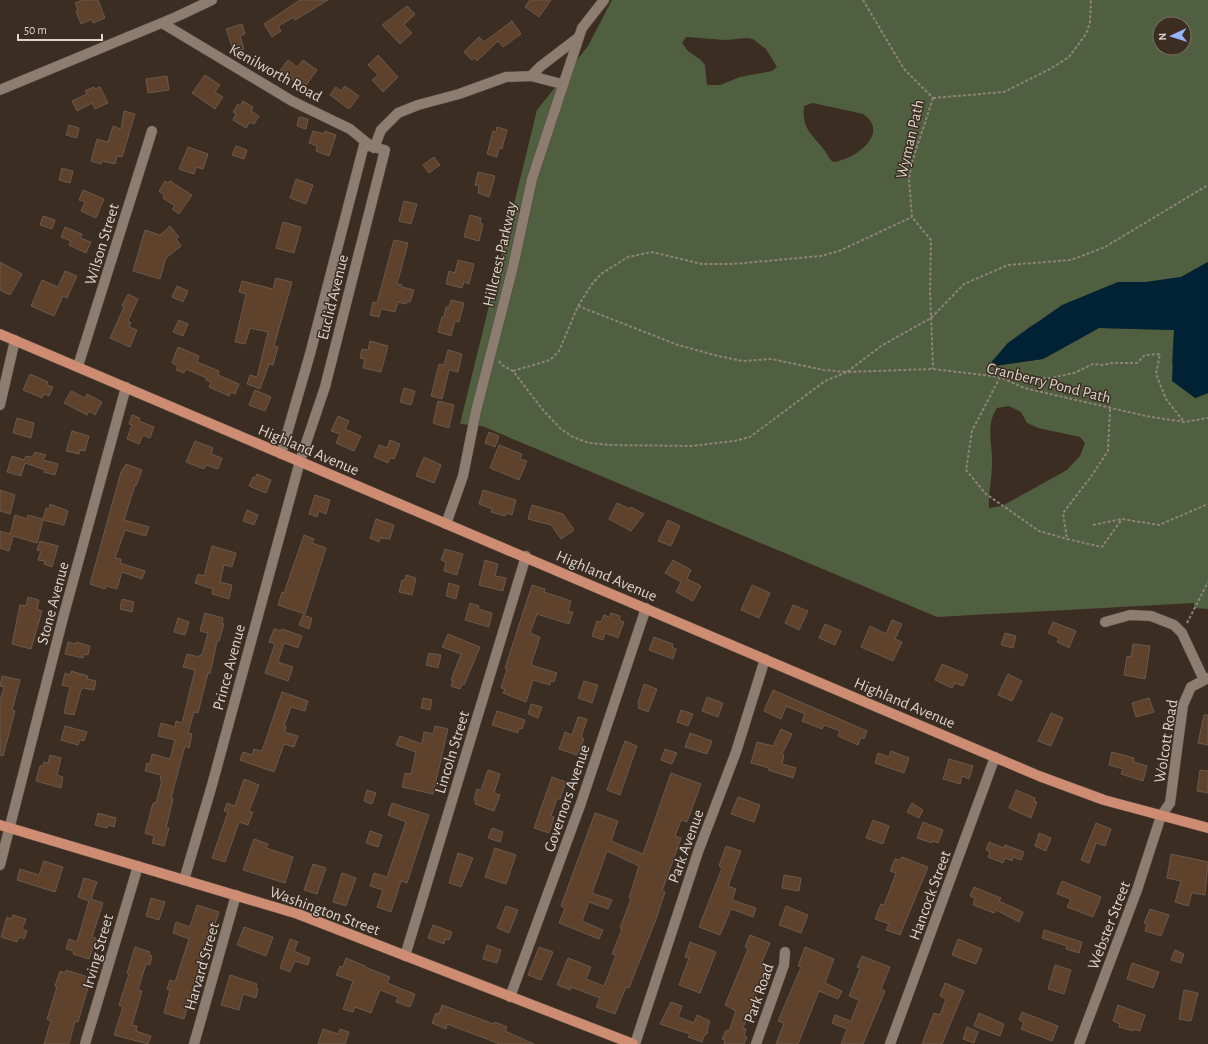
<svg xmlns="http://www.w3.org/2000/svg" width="1208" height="1044" font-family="'Alegreya Sans',sans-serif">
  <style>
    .forest { fill: #505f3f; fill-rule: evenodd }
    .water { fill: #012234 }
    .building { fill: #5e422c; stroke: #69594d }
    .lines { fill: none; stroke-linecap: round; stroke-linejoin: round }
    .minor-casing { stroke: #564a41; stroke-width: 11 }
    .major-casing { stroke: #564a41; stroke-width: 11 }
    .path { stroke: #8f837a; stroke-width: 2; stroke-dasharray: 3 2; stroke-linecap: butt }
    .minor { stroke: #8d7c70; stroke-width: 10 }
    .major { stroke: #ce8d72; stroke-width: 10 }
    .labels { text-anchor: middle; stroke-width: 3; stroke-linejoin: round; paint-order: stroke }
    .street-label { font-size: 16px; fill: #ddd4cd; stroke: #3b2d22 }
  </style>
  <rect width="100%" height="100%" fill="#3b2d22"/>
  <path class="forest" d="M612 0H1208V262L1181 277 1146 282H1118L1031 326 1008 343 988 367 1043 359 1099 328 1174 330 1172 363 1195 398 1208 393V609L1194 608V603L937 617 482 426 460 424 537 110 588 46ZM1160 24H1184V48H1160ZM686 37 725 40 747 38 753 39 766 49 777 67 772 71 740 77 720 85H707L705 65 701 60 688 51 682 43ZM813 103 863 114C891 133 855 160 833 162 828 158 827 153 822 147 809 132 802 127 804 106ZM1009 406 1021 412 1027 423 1038 428 1080 437 1085 443 1080 456 1067 470 1002 506 989 508C988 493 992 479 992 465 993 445 985 425 997 408Z"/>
  <path class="water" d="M1208 262V393L1195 398 1172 381 1174 330 1099 328 1043 359 987 367 1008 343 1062 305 1118 282H1146L1181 277Z"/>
  <path class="building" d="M82 0H98L105 18 93 23 92 19 81 24 76 11 78 10 75 3Z
    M300 0H328L295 20 294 17 278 26 281 31 272 37 264 24Z
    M530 0H551L539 17 525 7Z
    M407 6 415 14 404 25 412 33 400 44 382 25Z
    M512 21 521 34 503 47 498 41 477 61 474 58 472 60 464 52 479 37 484 42Z
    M242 24 245 34 240 36 244 49 234 52 226 29Z
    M378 55 398 77 383 92 372 80 378 75 368 65Z
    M288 60 297 67 303 60 317 70 304 88 280 71Z
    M205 75 220 85 215 92 223 97 215 109 192 93Z
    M167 76 169 90 148 93 146 79Z
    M345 86 359 96 349 109 330 95 336 87 341 91Z
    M94 87 95 89 100 87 108 103 95 109 92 103 77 111 72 101 87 94 85 91Z
    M243 101 253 107 251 111 259 116 254 124 250 122 246 128 233 120 236 114 233 112 238 104 240 106Z
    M124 111 135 114 122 157 117 156 115 164 102 161 101 164 91 161 97 139 108 142 113 126 121 129Z
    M299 117 308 119 306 129 297 126Z
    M69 125 79 128 77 138 66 135Z
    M497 127 507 130 502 149 499 148 497 157 487 154 493 131 496 132Z
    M313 131 324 134 325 131 336 135 329 156 316 151 317 146 309 143Z
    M236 146 247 150 244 159 232 155Z
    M188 147 208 154 203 169 196 167 194 174 179 169Z
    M434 157 440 165 429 173 423 165Z
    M62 168 73 171 70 183 59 180Z
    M478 172 495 176 489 197 478 193 479 186 475 185Z
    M296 179 313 185 306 204 290 198Z
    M165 181 168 183 170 181 192 195 179 214 172 209 175 206 163 198 164 195 159 191Z
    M83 190 104 199 96 218 81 211 85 202 79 200Z
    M404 201 417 204 411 224 399 221Z
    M470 215 481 218 480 223 483 224 479 241 464 237Z
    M43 216 55 220 52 229 40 225Z
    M283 222 301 227 294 253 276 248Z
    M170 226 179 237 176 239 181 246 166 258 160 279 133 271 145 230 160 235Z
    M65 227 82 234 80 238 91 242 86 253 69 245 71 241 61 237Z
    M394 240 408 243 397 284 402 285V287L414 290 410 302 407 301 406 304 398 302 395 312 381 309 379 317 370 315 373 302 377 303Z
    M458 260 474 264 469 284 464 282 462 288 446 284 449 271 455 273Z
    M0 262 22 274 10 295 0 290Z
    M65 271 77 276 67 298 63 296 54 316 31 306 42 280 58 287Z
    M276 278 292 282 274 346 278 347 273 365 269 364 260 389 247 384 250 375 257 377 268 332 250 328 245 344 235 342 246 294 239 292 242 281 273 289Z
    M177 286 188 291 183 302 172 297Z
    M128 294 138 299 128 321 131 323 129 327 137 330 130 347 110 338 124 307 122 306Z
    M451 300 464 303 459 322 455 321 451 336 438 332 442 317H444L446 307H449Z
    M179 320 188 324 183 336 173 332Z
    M370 341 388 346 381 372 363 368 365 359 360 358 362 349 368 350Z
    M178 347 199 356 197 362 219 371 218 375 239 384 235 394 231 392 229 396 209 387 211 382 206 380 207 378 186 369 184 373 176 370 178 366 172 363Z
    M448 350 462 354 458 372 449 370 442 399 431 396 439 364 444 365Z
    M30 374 48 382 47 385 53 387 49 396 44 394 42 398 23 390Z
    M404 388 415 391 411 405 400 402Z
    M255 390 271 397 265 411 249 405Z
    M71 391 85 398 87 394 102 402 95 415 89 411 87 415 64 403Z
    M438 401 454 405 449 428 433 423Z
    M132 415 140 418 139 421 154 427 150 438 143 435 139 444 127 439 132 425 129 424Z
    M338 416 349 421 345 429 361 436 354 451 336 443 340 434 331 431Z
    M17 418 34 423 31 438 13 433Z
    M72 431 89 436 85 451 80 450 79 454 66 451Z
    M489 432 499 436 495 447 485 443Z
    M390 440 400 444 394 459 390 458 388 463 374 457 379 445 387 448Z
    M195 441 213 448 211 454 222 458 218 469 206 465 204 469 186 462Z
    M499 445 522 454 520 459 527 461 519 480 490 468Z
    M35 452 46 455 43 460 58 464 55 475 44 472 45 470 25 463 21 476 7 472 12 456 24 460 26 456 32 457Z
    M424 457 441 465 434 483 416 476Z
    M126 464 142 470 136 486 135 485 124 520 149 527 146 536 125 530 115 558 121 559 120 563 145 571 142 579 122 572 117 589 106 586 105 589 90 584 121 472Z
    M257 474 271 480 266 493 249 486 253 477 255 478Z
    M0 490 15 495 10 514 0 511Z
    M483 490 516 500 512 515 506 513 505 516 491 512 492 509 479 504Z
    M315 495 330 500 326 514 319 511 317 517 309 514Z
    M617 503 630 509 631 507 644 514 631 531 609 519Z
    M50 504 68 511 64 525 43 520 37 543 13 536 9 551 0 548V531L10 534 15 515 27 519 28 515 43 519 46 508 49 509Z
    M532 505 563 514 574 530 561 539 551 525 528 519Z
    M247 510 258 515 254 525 243 521Z
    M376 519 394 525 390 539 380 538 379 542 370 538Z
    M668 520 680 526 671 546 658 541Z
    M304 535 314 539 312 543 326 548 305 614 278 605 282 592 284 593Z
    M40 541 58 546 52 567 44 564 45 561 38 560 41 551 37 550Z
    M212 546 236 553 232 567 224 565 220 582 232 585 229 599 212 594 213 589 195 583 198 574 204 576Z
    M445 549 463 554 457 575 444 571 446 562 441 560Z
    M485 560 498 564 495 576 506 578 503 591 479 585Z
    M673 560 691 570 687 579 701 586 693 601 676 592 681 582 665 573Z
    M406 575 416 578 412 595 399 592 402 580H405Z
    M449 583 459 586 456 599 446 596Z
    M532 585 545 589 544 592 571 601 568 611 573 612 569 624 537 614 530 633 540 637 531 665 557 673 554 682 551 681 550 685 533 680 526 702 503 693 505 689 501 688 507 669 505 668Z
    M752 585 770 593 759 618 741 610Z
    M28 597 39 600 37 609 42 611 31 649 12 644 20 605 26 606Z
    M122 599 134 602 132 612 120 609Z
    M470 603 479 606 478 609 492 613 489 627 465 620Z
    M793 605 808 611 799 630 785 623Z
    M205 613 223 618 222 623 224 624 219 641H217L210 674 208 673 198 713 194 712 188 733 192 734 189 748 185 746 171 798 173 799 166 828H169L164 846 152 843 154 836 145 833 153 803H156L162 780H160L161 775 145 771 147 763 150 764 152 754 170 759 175 740 158 736 161 723 175 727 176 721 182 723 195 670 183 667 187 654 199 657 200 655H202L208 633 200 631Z
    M611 613 620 616 619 620 624 622 618 638 605 633 603 640 592 636 597 621 601 622 604 615 609 617Z
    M303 615 312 618 309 629 299 625Z
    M178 618 189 622 185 635 174 632Z
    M892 620 902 624 895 639 902 642 893 661 861 647 870 626 886 634Z
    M1053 622 1076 631 1069 648 1057 642 1059 638 1048 633Z
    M825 624 841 631 835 645 819 638Z
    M274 629 281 631 282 629 302 636 298 648 284 643 278 662 293 667 288 681 265 673 275 644 269 642Z
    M1005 633 1016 636 1013 648 1001 645Z
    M448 634 480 647 464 685 462 684 460 689 451 686 453 681 451 680 461 654 442 647Z
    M654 637 673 644 672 647 676 649 673 659 649 650Z
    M68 642 76 644V642L90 646 88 655 84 654 83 658 65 654Z
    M1133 644 1150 646 1145 679 1124 675 1127 656 1131 657Z
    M429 653 441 655 438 668 426 665Z
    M942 664 968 675 963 686 955 683 952 688 935 680Z
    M71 671 88 676 87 679 96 681 94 690 83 688 81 690 74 715 64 713 70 687 62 685 65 673 70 675Z
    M1008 674 1022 681 1012 701 998 695Z
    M2 676 20 680 12 710 15 711 3 756 0 755V701L4 687 0 686Z
    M584 681 598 685 592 703 578 698Z
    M644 684 657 689 648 712 638 708 639 704 638 703Z
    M773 690 867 731 864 739 861 737 858 745 838 736 840 731 824 725 822 729 802 721 805 714 786 706 781 719 764 711Z
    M282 692 308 701 305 711 291 707 284 726 286 727 285 732 298 736 294 747 284 744 274 772 240 760 243 752 252 755 254 749 262 751Z
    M707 697 723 703 718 717 702 711Z
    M423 698 432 700 430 710 421 708Z
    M1149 698 1154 712 1136 717 1132 703Z
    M531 704 542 707 538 718 528 714Z
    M681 710 693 714 688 726 677 722Z
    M497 711 525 720 522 729 519 728 518 733 492 725Z
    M1051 713 1063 718 1051 746 1038 741Z
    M1204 715H1208V745L1198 743Z
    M578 717 587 719 581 737 584 739 577 755 559 749 565 732 572 735Z
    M65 726 87 732 84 741 80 740 78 745 61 740Z
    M435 726 448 729 433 794 402 787 405 773 411 774 416 752 396 745 400 736 422 744 424 732 433 734Z
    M781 729 792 734 782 754 784 755 782 764 796 768 793 778 768 770 769 768 751 763 757 742 773 746Z
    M690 733 712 741 707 754 685 747Z
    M625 741 637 746 620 795 607 790Z
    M665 749 677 753 672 764 661 760Z
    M891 751 909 758 904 773 875 763 878 753 889 757Z
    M1112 752 1134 758V762L1147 766 1143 781 1121 774 1123 769 1109 765Z
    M50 755 61 758 57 775 63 777 61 788 36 781 40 766H43L44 762 48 763Z
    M949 759 973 766 969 779 962 776 960 784 943 779Z
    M488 770 500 774 494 793 500 795 494 811 475 804 476 801 474 800 477 789 481 790Z
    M1200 770 1208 771V793L1197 791Z
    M671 773 701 784 687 822 681 820 675 836 681 838 662 891 665 892 656 919 629 988 626 987 615 1014 596 1007 600 998 571 987 570 990 557 985 568 958 591 967 586 979 604 986 616 955 612 954 622 929 620 928 631 899 629 898 639 866 607 851 592 893 612 900 608 909 589 902 582 921 603 930 599 939 559 923 565 908 561 906 595 813 618 821 611 841 643 854Z
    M552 777 566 782 560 799H557L551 816 554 817 549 833 534 828Z
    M244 779 259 785 249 811 253 812 248 825 239 822 225 862 212 858 228 812 224 811 227 803 235 806Z
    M367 790 376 793 372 804 364 801Z
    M1016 790 1035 798 1034 801 1037 802 1031 818 1009 808Z
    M738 797 760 805 754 822 731 814Z
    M392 803 429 815 407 883 401 881 391 912 377 907 383 890 370 886 374 873 387 877 406 822 388 815Z
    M912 803 923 810 919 818 907 812Z
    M98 813 116 818 114 827 108 825 107 828 95 825Z
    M873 820 889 826 883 844 866 838Z
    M923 822 943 830 938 843 933 841 932 843 917 838Z
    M1096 823 1111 829 1105 846 1096 843 1089 863 1081 860Z
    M492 828 503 832 500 842 488 838Z
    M370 831 382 835 378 847 366 843Z
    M1039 833 1051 838 1046 851 1035 846Z
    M254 839 268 844 266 848 293 857 285 883 243 870Z
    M989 842 1004 848 1005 845 1024 852 1021 860 1013 857 1012 861 1005 858 1003 863 988 857 990 852 986 850Z
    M726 846 741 851 728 886 736 889 732 900 756 908 753 917 731 909 720 935 699 927 722 868 719 866Z
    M495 848 516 855 506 884 485 877Z
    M458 853 473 858 461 887 449 883Z
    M1171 854 1208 862 1205 895 1192 893 1188 906 1175 902 1181 881 1167 878Z
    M902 857 928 867 900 935 886 930 889 924 875 919 881 904 884 905 896 873 890 871 895 859 900 860Z
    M44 861 63 867 55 892 17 880 20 869 39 875Z
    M313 864 326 868 317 894 304 890Z
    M342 873 356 878 346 906 333 902Z
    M784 875 801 878 799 891 782 888Z
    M84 878 97 882 91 899 103 903 92 937 96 938 89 959 73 954 74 951 66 949 69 939 77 942 89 901 78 897Z
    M1062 881 1101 897 1093 917 1067 907 1071 899 1057 894Z
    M974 887 1001 898 999 901 1023 912 1019 922 996 910 994 913 973 905 975 898 970 896Z
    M151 898 165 902 159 920 146 916Z
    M197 905 219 912 195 980 184 1019 164 1013 170 990 167 989 170 980 175 982 189 939 173 933 176 922 190 927Z
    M506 906 518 910 509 933 497 928Z
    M786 906 808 915 801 933 779 925Z
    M1150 909 1169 915 1161 936 1145 931 1147 924 1144 923Z
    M13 915 26 919 22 929 27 931 24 939 19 937 17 942 1 937 7 917 11 919Z
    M433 925 452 932 449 940 445 939 444 944 428 938Z
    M244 927 273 937 266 956 237 945Z
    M1044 930 1082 942 1079 953 1066 949 1067 946 1042 938Z
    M750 935 770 943 760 966 766 969 743 1028 746 1029 744 1035 747 1037 744 1044H724L725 1040 722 1039 726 1030 729 1031 736 1011 725 1005 748 949 745 947Z
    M290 939 298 942 294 951 310 958 308 965 295 961 290 972 280 968Z
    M958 939 982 949 976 964 952 955Z
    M690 942 716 952 700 993 679 985 689 958 685 957Z
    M487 945 501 950 497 963 483 959Z
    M135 947 150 952 149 955 152 956 150 965 146 964 138 990 142 991 132 1025 137 1026 136 1031 151 1036 148 1044 114 1035 123 1007 119 1005 129 974 127 973Z
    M539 947 553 952 541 980 528 975Z
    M805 947 834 959 825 983 842 991 838 999 819 991 798 1044H776L784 1023 778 1021 801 967 798 966Z
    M1175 950 1184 954 1181 963 1171 960Z
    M862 956 890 967 881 989 885 991 863 1044H841L847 1029 832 1023 835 1015 851 1021 859 1000 849 996 860 968 857 967Z
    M346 958 365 966V967L390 977 387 983 415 994 410 1007 396 1002 398 997 380 990 371 1013 355 1007 353 1012 343 1009 353 981 336 975 340 966 343 967Z
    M1132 963 1159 972 1153 988 1127 979Z
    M1055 965 1071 970 1064 994 1048 989Z
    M66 970 91 978 82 1008 78 1022 75 1021 69 1044H44L51 1021 47 1019 57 987 55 986 60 971 65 973Z
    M230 975 257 984 256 988 258 989 256 998 243 994 239 1010 221 1005Z
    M945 983 964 991 942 1044H922L934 1013 940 1015 946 999 940 996Z
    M1184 990 1198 993 1191 1021 1179 1019Z
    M671 1002 682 1006 678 1017 694 1023 697 1015 710 1021 707 1030 708 1033 704 1036 702 1042 688 1037 690 1034 660 1024Z
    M442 1005 494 1024 495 1022 507 1027 505 1031 534 1044H500L447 1024 446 1029 432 1023 436 1013 439 1014Z
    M1118 1005 1145 1015 1140 1031 1134 1029 1133 1031 1119 1027 1120 1024 1113 1021Z
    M1022 1012 1058 1026 1052 1041 1021 1029 1024 1022 1019 1020Z
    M979 1013 1004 1024 1000 1036 974 1026Z
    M967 1027 978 1032 974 1043 963 1039Z
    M323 1029 338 1034 340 1029 349 1032 345 1044H318Z"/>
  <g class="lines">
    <g class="minor-casing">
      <path id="minor" d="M162 23 292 101 350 129 372 147
        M531 76 541 66 579 37
        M0 90 176 17 212 0
        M374 148 381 130 398 113 418 105 459 94 506 77 531 76 562 84
        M78 366 152 131
        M0 405 15 340
        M446 524 463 476 476 411 513 267 532 179 582 28 604 0
        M1105 622 1130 615 1151 616 1174 625 1182 633 1204 680
        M0 865 64 614 126 387
        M184 880 212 785 300 461 325 387 385 150 364 145 310 354 281 454
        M405 956 526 556
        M510 997 581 803 646 608
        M85 1044 138 866
        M194 1044 236 895
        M635 1044 698 852 736 752 765 659
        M756 1044 784 965 785 952
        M890 1044 995 757
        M1079 1044 1137 890 1161 816 1170 803 1183 705 1191 687 1208 678"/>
    </g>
    <g class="major-casing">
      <path id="major" d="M0 334 1039 776 1104 800 1208 828
        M0 825 298 914 633 1044"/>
    </g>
    <path class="path" d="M863 0 904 69 933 98
      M933 98 912 162 909 178 912 217 931 240 930 290 933 369
      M933 98 1004 92 1050 69 1069 57 1086 34 1090 22 1091 0
      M578 306 678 345 718 356 743 361 771 359 824 370 847 372 881 346 931 318 964 284 1008 265 1071 260 1105 247 1208 185
      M499 361 502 365 513 371 543 410 561 429 573 437 589 443 610 445 691 446 734 441 750 437 825 381 847 372 933 369 1000 377 1024 388 1146 416 1184 422 1208 418
      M513 371 550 360 559 351 578 306 592 284 601 274 628 257 652 252 702 264H733L821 256 839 251 912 217
      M1000 377 972 431 966 470 986 494 1039 531 1067 539
      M1003 378 1025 379 1050 378 1074 373 1093 364 1104 365 1111 363H1137L1145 355 1160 354 1156 374 1166 399 1184 422
      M1110 409 1108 451 1090 478 1063 513 1067 539 1102 547 1122 519
      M1093 525 1122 519 1159 525 1208 504
      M1187 623 1208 582"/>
    <use href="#minor" class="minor"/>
    <use href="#major" class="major"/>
  </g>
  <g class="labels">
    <g class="street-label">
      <text transform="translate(276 72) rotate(29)" y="6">Kenilworth Road</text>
      <text transform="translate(909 139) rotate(-77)" y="6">Wyman Path</text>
      <text transform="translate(101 244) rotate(-73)" y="6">Wilson Street</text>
      <text transform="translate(499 254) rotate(-77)" y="6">Hillcrest Parkway</text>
      <text transform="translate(332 297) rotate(-76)" y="6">Euclid Avenue</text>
      <text transform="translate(1049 382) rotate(14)" y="6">Cranberry Pond Path</text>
      <text transform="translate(309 449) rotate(23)" y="6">Highland Avenue</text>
      <text transform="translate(607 575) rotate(23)" y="6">Highland Avenue</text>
      <text transform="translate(52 603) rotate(-75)" y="6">Stone Avenue</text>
      <text transform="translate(228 667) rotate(-75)" y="6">Prince Avenue</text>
      <text transform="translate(905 702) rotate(23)" y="6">Highland Avenue</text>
      <text transform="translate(1165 741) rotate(-81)" y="6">Wolcott Road</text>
      <text transform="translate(451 752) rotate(-73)" y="6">Lincoln Street</text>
      <text transform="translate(566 798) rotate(-71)" y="6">Governors Avenue</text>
      <text transform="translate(685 846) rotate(-70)" y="6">Park Avenue</text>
      <text transform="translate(929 895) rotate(-70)" y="6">Hancock Street</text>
      <text transform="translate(325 910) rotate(20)" y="6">Washington Street</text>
      <text transform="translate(1108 925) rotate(-69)" y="6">Webster Street</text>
      <text transform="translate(97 951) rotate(-74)" y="6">Irving Street</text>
      <text transform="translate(201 966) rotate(-74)" y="6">Harvard Street</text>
      <text transform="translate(758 993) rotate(-71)" y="6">Park Road</text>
    </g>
  </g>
  <g transform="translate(1172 36) rotate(266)"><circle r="19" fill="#3b2d22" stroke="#7c7066"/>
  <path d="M0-3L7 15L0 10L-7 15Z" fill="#94b7fd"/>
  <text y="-6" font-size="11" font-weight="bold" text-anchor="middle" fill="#ddd4cd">N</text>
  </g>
  <path d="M18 34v6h84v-6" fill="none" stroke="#ddd4cd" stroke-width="2"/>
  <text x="24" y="34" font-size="12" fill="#ddd4cd" stroke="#3b2d22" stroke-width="3" paint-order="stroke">50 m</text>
</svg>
